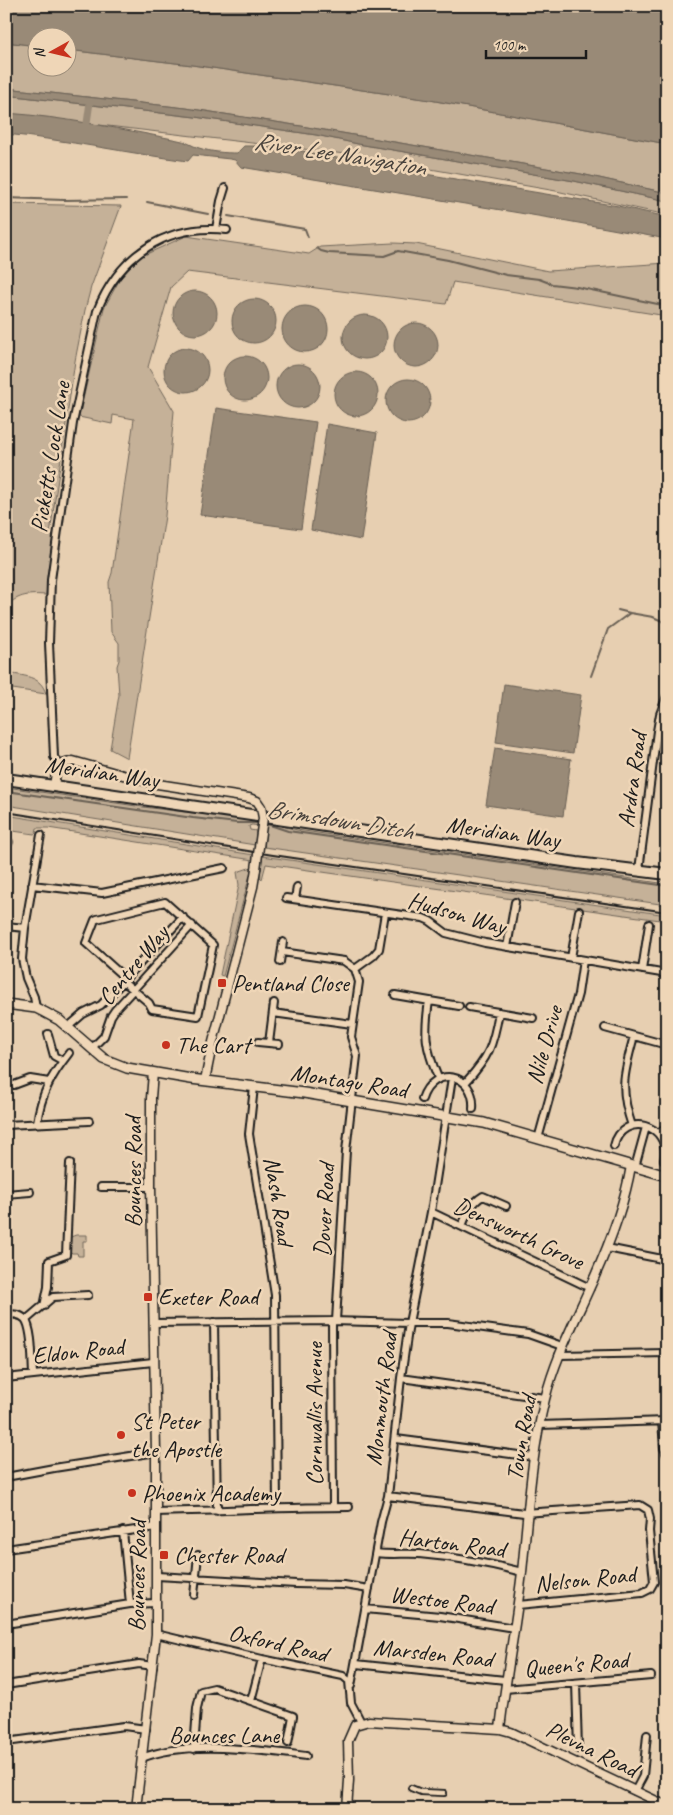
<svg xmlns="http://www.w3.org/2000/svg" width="673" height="1815" font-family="Caveat,sans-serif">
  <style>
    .green { fill: #c5b198; stroke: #70665a }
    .water { fill: #998a77; stroke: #675e53 }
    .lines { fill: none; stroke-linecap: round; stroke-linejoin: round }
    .stream { stroke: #675e53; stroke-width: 2 }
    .canal { stroke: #998a77; stroke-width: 7 }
    .pedestrian-casing { stroke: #1c1c1c; stroke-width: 8 }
    .minor-casing { stroke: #1c1c1c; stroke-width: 10 }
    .tertiary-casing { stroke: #1c1c1c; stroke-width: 11 }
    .secondary-casing { stroke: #1c1c1c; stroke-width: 12 }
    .primary-casing { stroke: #1c1c1c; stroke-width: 14 }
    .pedestrian { stroke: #efd6b7; stroke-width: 4.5 }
    .minor { stroke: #efd6b7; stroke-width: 6 }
    .tertiary { stroke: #efd6b7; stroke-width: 8 }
    .secondary { stroke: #efd6b7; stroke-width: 9 }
    .primary { stroke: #efd6b7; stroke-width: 10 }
    .rail { stroke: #1c1c1c; stroke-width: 2 }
    .tertiary-bridge-casing { stroke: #1c1c1c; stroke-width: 11; stroke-linecap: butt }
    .tertiary-bridge { stroke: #efd6b7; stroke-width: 8 }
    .poi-dot { fill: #c8321e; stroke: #efd6b7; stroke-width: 2 }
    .labels { text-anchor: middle; stroke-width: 5; stroke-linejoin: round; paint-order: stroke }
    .street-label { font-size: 24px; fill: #1c1c1c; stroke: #efd6b7 }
    .poi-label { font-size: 24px; fill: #1c1c1c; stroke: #efd6b7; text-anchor: start }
    .water-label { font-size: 25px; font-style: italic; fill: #48423c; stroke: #efd6b7 }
  </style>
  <rect width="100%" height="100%" fill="#e7cfb1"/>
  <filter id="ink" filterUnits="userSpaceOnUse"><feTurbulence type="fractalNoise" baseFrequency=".02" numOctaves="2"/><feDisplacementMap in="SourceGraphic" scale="10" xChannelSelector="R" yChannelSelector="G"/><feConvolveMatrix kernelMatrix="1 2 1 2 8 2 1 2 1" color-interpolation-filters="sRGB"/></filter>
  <g filter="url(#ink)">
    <path class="green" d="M6 42 37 46 38 68H68V50L192 65 430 100 667 144V193L581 174 301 126 186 108 6 88Z
      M6 95 195 117 316 135 358 144 574 181 667 201V215L556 191 345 154 6 114Z
      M6 204 121 206 91 287 85 310 75 361 50 534 53 535 46 595C29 594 20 594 6 606Z
      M186 236 309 254 320 247 393 243 416 244 548 271 667 263V316L453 282 446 304 187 272 171 287 148 367 174 411 165 516 127 758 110 749 119 695 117 666 119 660V643L111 632 109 582 112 573 134 419 113 415 112 424 79 417 104 308 120 279 140 257Z
      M6 673C23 676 41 675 46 694L6 688Z
      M6 787 143 807 268 822 297 830 667 884V905L264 847 266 827 252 825 249 826 250 830 256 831 255 845 6 805Z
      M6 815 254 855 253 860 48 828H37L36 833 34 834 6 830Z
      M262 856 667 915V921L266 864 262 879 260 877Z
      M252 867 223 976 220 975 239 885 237 872Z
      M76 1235H87V1241H83V1256H78L77 1253H72L68 1250V1238Z"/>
    <path class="water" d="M6 6H667V144L430 100 192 65 68 50V38H38L37 46 6 42Z
      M6 88 186 108 301 126 581 174 667 193V201L574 181 358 144 316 135 195 117 6 95Z
      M6 113C64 117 121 129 178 140 186 141 192 146 199 148 211 152 225 153 237 153L244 146H276L383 167 618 206 667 217V239L562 220 241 167 235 160 230 159 193 155 188 161C127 153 67 140 6 134Z
      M173 313a22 22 0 1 1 44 0a22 22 0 1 1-44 0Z
      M232 321a22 22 0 1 1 44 0a22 22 0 1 1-44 0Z
      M282 329a23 23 0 1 1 46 0a23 23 0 1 1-46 0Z
      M343 337a22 22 0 1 1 44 0a22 22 0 1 1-44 0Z
      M394 345a22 22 0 1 1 44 0a22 22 0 1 1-44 0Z
      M164 370a22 22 0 1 1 44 0a22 22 0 1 1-44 0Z
      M223 378a22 22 0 1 1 44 0a22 22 0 1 1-44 0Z
      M276 386a22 22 0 1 1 44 0a22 22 0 1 1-44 0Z
      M334 394a22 22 0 1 1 44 0a22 22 0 1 1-44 0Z
      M386 401a22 22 0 1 1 44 0a22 22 0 1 1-44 0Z
      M216 408 316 422 301 529 200 515Z
      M327 424 377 433 361 540 311 530Z
      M504 684 581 695 573 753 496 742Z
      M495 748 571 759 563 816 486 805Z"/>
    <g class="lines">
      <path class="stream" d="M6 198 64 200 126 199
        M147 202 208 214
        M228 216 305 229 308 237
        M317 248 321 251 329 253 384 256 398 251 448 260 506 275 539 279 552 284 577 287 667 306
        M618 610 630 613
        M591 676 608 629 630 613 653 617 667 623
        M6 791 193 818 237 823H259
        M264 823 288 831 667 886"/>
      <path class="canal" d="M86 130 90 102"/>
      <g class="pedestrian-casing">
        <path id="pedestrian" d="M411 1788 421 1792 444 1793"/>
      </g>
      <g class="minor-casing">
        <path id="minor" d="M216 229 221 201 225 188
          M60 765 54 757 49 643 51 580 73 423 97 311C119 256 166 223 227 230
          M6 846 9 842
          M639 870 657 731 660 714 667 696
          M32 885 102 893 224 868
          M286 898 423 918 430 921 446 933 485 943 667 974
          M295 899 297 887
          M6 926 25 928
          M507 947 515 902
          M282 952 344 961 355 969
          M571 958 579 911
          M280 962 283 942
          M642 970 649 924
          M123 981 149 1003 152 1009 198 1016 213 945 165 902 97 919 95 920 86 943 125 978
          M395 995 459 1006
          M429 1001C424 1035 425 1046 438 1078
          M469 1007 533 1018
          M36 1008 34 997 26 978 22 959 25 928 41 835
          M273 1013 352 1024
          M68 1027 83 1014 101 1005 183 917
          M605 1028 667 1045
          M48 1034 54 1056 63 1061
          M258 1042 279 1044
          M269 1043 274 1003
          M92 1048 104 1036 111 1016 115 1010 192 925
          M466 1082C489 1057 493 1046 499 1012
          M6 1085H14L30 1079 49 1082
          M254 1087 249 1134 275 1295 277 1507
          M422 1099C433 1065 476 1072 473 1109
          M37 1123C41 1094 51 1076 69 1053
          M6 1125 89 1121
          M632 1126C619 1088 624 1073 634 1036
          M659 1133 667 1126
          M538 1139 578 994 583 960
          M614 1146C622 1111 672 1123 664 1160
          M635 1167 646 1127
          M101 1187H151
          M6 1194 30 1192
          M431 1212 590 1288
          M462 1226C467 1214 471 1203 483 1196L506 1206
          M607 1248 667 1260
          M44 1306 48 1287 49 1261 66 1255 70 1163
          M6 1314C13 1314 20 1314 25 1319 33 1329 32 1362 33 1374
          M26 1320 53 1297 88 1295
          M332 1321 333 1507
          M336 1321 346 1151 357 1056 351 1037 359 982 355 969 373 956 379 949 385 913
          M214 1322 217 1511
          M154 1323 332 1321 409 1323H448L528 1334 562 1346
          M559 1355 667 1353
          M6 1378 153 1362
          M401 1378 545 1398
          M662 1421 664 1448 667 1455
          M540 1425 667 1421
          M396 1439 534 1457
          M6 1477 54 1468 156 1452
          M388 1496 524 1513 640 1505 648 1510 650 1519 649 1531 654 1582 650 1589 642 1593 518 1605
          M156 1512C221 1511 285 1507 349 1507
          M123 1531 130 1604
          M6 1549 156 1527
          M377 1553C391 1555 405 1553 419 1554 454 1557 488 1563 522 1572
          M157 1576 296 1584 344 1585 369 1589
          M194 1595 198 1555
          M365 1609 440 1616 514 1628
          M6 1624 130 1604 156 1603
          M156 1634 262 1659 343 1676 349 1681 351 1703 361 1722
          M356 1664 505 1680
          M576 1683 578 1749
          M6 1685 139 1664 153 1666
          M351 1686 381 1522 388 1496 401 1378 409 1323 431 1212 452 1078
          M505 1689 651 1676
          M251 1701 262 1659
          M6 1742 124 1726 146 1729
          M194 1749 197 1708 201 1691 214 1688 293 1716 288 1743
          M142 1758C185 1740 260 1750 306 1756
          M635 1791 643 1776 647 1735"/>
      </g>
      <g class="tertiary-casing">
        <path id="tertiary" d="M54 786 56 773 60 765 73 761 151 783 249 798 257 801 261 807
          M205 1080 212 1046 253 887 256 869
          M500 1729C506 1676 516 1624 522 1572 528 1514 531 1455 545 1399 555 1359 573 1325 590 1287 608 1248 624 1208 631 1166
          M136 1809 156 1634V1452L151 1187V1098L153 1073
          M347 1809 349 1780 348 1741 355 1725 369 1721 500 1729 511 1732 667 1806"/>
      </g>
      <g class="secondary-casing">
        <path id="secondary" d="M6 1004 36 1008 44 1012 59 1020 104 1059 127 1068 191 1079 304 1093 484 1123 667 1176"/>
      </g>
      <g class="primary-casing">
        <path id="primary" d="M6 779 577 863 667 874"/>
      </g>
      <use href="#pedestrian" class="pedestrian"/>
      <use href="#minor" class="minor"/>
      <use href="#tertiary" class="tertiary"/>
      <use href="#secondary" class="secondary"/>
      <use href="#primary" class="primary"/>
      <path class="rail" d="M6 812 273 855 667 912"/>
      <g class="tertiary-bridge-casing">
        <path id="tertiary-bridge" d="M256 869 263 818 261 807"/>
      </g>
      <use href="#tertiary-bridge" class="tertiary-bridge"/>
    </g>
  </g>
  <g class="poi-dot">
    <rect x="217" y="978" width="10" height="10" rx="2.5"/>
    <circle cx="166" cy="1045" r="5"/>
    <rect x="143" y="1292" width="10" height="10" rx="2.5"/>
    <circle cx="121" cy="1435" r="5"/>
    <circle cx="132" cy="1493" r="5"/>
    <rect x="159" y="1550" width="10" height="10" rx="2.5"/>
  </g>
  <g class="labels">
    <g class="street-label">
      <text transform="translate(50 457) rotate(-81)" y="8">Picketts Lock Lane</text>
      <text transform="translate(102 772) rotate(8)" y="8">Meridian Way</text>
      <text transform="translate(632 780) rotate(-82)" y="8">Ardra Road</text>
      <text transform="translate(503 832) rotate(8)" y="8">Meridian Way</text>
      <text transform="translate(457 913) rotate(16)" y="8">Hudson Way</text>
      <text transform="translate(133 965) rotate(-50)" y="8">Centre Way</text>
      <text transform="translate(544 1045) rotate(-74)" y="8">Nile Drive</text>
      <text transform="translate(349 1081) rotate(9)" y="8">Montagu Road</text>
      <text transform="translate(133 1172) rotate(-90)" y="8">Bounces Road</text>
      <text transform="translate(279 1201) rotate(81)" y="8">Nash Road</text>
      <text transform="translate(324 1210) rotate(-87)" y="8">Dover Road</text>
      <text transform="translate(519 1233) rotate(25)" y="8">Densworth Grove</text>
      <text transform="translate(78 1351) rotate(-6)" y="8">Eldon Road</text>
      <text transform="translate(381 1399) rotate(-83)" y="8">Monmouth Road</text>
      <text transform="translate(314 1414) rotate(-90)" y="8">Cornwallis Avenue</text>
      <text transform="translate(521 1438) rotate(-80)" y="8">Town Road</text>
      <text transform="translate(452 1543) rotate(7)" y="8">Harton Road</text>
      <text transform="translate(137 1576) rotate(-89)" y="8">Bounces Road</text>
      <text transform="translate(585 1579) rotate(-6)" y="8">Nelson Road</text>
      <text transform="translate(442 1600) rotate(7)" y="8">Westoe Road</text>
      <text transform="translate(278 1643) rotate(13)" y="8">Oxford Road</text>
      <text transform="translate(433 1653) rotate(6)" y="8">Marsden Road</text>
      <text transform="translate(576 1664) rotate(-5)" y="8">Queen's Road</text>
      <text x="224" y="1743">Bounces Lane</text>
      <text transform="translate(592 1749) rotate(26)" y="8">Plevna Road</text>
    </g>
    <g class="poi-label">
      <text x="232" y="991">Pentland Close</text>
      <text x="176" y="1053">The Cart</text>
      <text x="158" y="1305">Exeter Road</text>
      <text x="131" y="1429">St Peter<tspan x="131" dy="28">the Apostle</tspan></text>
      <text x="142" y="1501">Phoenix Academy</text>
      <text x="174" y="1563">Chester Road</text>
    </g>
    <g class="water-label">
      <text transform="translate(340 153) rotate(9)" y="9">River Lee Navigation</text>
      <text transform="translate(340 819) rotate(9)" y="9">Brimsdown Ditch</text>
    </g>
  </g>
  <rect width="673" height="1815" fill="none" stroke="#efd6b7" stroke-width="25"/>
  <rect x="12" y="12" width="648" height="1790" fill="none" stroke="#1c1c1c" stroke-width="2" filter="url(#ink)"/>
  <g transform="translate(52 52) rotate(262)"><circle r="24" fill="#efd6b7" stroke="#9b8c79"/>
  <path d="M0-4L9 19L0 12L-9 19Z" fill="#c8321e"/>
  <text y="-8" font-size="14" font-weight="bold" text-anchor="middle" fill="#1c1c1c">N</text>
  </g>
  <path d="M486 50v8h100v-8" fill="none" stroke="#1c1c1c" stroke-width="2.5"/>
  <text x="493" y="50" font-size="15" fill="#1c1c1c" stroke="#efd6b7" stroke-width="4" paint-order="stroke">100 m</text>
</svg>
